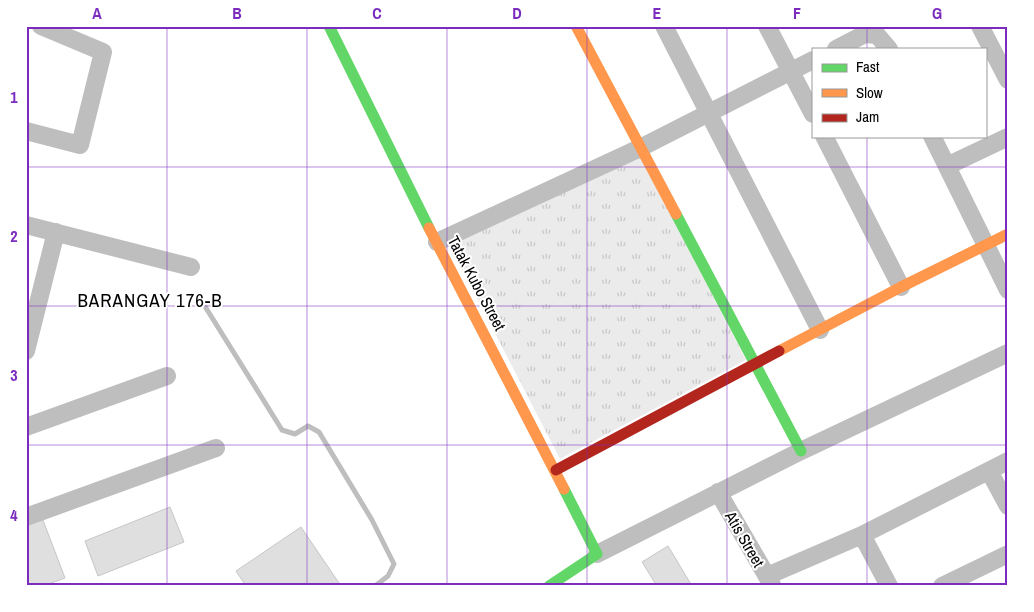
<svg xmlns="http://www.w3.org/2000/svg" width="1034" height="612" font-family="'Archivo Narrow',sans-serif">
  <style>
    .grass { fill: url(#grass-tufts) }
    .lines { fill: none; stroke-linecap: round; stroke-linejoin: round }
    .stream { stroke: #bebebe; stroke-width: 5 }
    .building { fill: #dfdfdf; stroke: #c6c6c6 }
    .street { stroke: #bebebe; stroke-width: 18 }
    .fast { stroke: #63d668; stroke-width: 11 }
    .slow { stroke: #ff974d; stroke-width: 11 }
    .jam { stroke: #b3261e; stroke-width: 11 }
    .grid { fill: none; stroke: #7b2cbf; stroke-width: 1; stroke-opacity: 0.55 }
    .labels { text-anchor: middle; stroke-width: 4; stroke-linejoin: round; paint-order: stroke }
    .street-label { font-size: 16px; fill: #000; stroke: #fff }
    .quarter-label { font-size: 19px; letter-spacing: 1px; fill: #000; stroke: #fff }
    .neatline { fill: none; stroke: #7b2cbf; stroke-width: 2 }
    .grid-label { font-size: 16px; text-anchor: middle; font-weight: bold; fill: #7b2cbf }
  </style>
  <defs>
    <pattern id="grass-tufts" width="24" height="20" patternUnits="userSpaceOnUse" patternTransform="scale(1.25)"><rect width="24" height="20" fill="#ebebeb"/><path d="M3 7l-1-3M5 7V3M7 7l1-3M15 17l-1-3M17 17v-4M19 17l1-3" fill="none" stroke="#c8c8c8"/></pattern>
  </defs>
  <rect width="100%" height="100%" fill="#fff"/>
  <path class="grass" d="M639 154 746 360 560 459 448 242Z"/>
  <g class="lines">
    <path class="stream" d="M201 300 282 430 295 434 308 426 319 432 372 520 394 564 388 576 375 586"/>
  </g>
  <path class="building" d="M170 507 184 542 98 576 85 541Z
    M41 515 65 578 43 586H26V521Z
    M301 527 341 586H246L236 571Z
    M668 546 692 586H657L642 562Z"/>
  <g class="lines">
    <path class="street" d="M664 26 820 330
      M767 26 813 114
      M980 26 1008 80
      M836 49 865 34 877 35 889 49
      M26 131 80 145 103 52 41 26
      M824 136 901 287
      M932 136 1008 290
      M947 166 1008 137
      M26 225 191 267
      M437 242 640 148 813 60
      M26 351 56 232
      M26 427 167 376
      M989 471 1008 506
      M718 492 772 585
      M26 517 216 448
      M862 535 889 586
      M597 554 801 451 1008 353
      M767 576 862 535 1008 461
      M942 586 1008 554"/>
    <path class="fast" d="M329 26 429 228
      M676 214 801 451
      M549 586 597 554 564 489"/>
    <path class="slow" d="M576 26 676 214
      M429 228 564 489
      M779 351 901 287 1008 234"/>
    <path class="jam" d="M556 470 779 351"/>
  </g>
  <path class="grid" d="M167 26V586M307 26V586M447 26V586M587 26V586M727 26V586M867 26V49M867 136V586M26 167H1008M26 306H1008M26 445H1008"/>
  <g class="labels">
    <g class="street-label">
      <text transform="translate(477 283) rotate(62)" y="6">Tatak Kubo Street</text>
      <text transform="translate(745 539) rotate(60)" y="6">Atis Street</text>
    </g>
    <g class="quarter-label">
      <text x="150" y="307">BARANGAY 176-B</text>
    </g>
  </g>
  <rect width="1034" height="612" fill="none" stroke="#ffffff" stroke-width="55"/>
  <rect x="812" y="48" width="175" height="90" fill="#ffffff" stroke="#999999"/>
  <rect x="822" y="64" width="25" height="8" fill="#63d668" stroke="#999999"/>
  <text x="856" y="72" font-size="15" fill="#000000">Fast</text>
  <rect x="822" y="89" width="25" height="8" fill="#ff974d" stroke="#999999"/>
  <text x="856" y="98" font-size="15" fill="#000000">Slow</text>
  <rect x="822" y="114" width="25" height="8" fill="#b3261e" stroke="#999999"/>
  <text x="856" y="122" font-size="15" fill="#000000">Jam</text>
  <rect x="28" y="28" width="978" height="556" class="neatline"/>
  <g class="grid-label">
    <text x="97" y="19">A</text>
    <text x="237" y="19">B</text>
    <text x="377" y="19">C</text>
    <text x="517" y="19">D</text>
    <text x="657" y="19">E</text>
    <text x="797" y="19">F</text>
    <text x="937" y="19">G</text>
    <text x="14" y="103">1</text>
    <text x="14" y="242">2</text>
    <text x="14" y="381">3</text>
    <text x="14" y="521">4</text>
  </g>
</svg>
